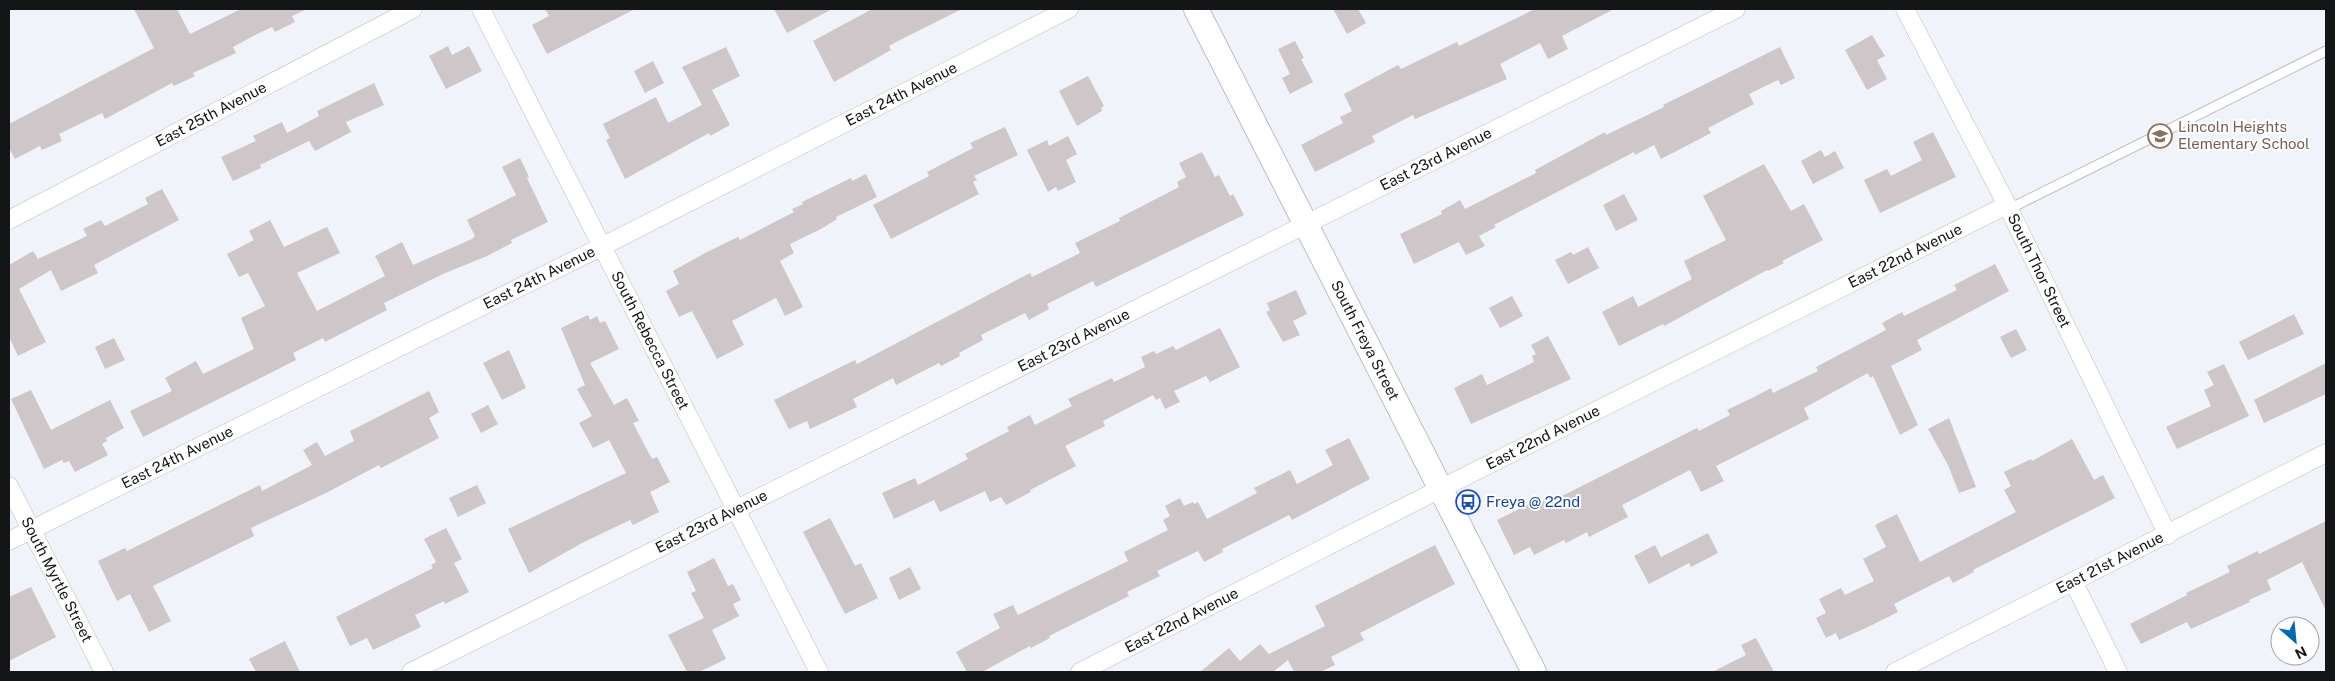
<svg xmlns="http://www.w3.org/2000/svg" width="2335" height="681" font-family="'Public Sans',sans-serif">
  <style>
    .building { fill: #cec6c8 }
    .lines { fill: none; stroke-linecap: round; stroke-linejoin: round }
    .service-casing { stroke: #bbbdc3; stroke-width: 11 }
    .minor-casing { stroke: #bbbdc3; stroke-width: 19 }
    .secondary-casing { stroke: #bbbdc3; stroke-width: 26 }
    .service { stroke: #fff; stroke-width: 9 }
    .minor { stroke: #fff; stroke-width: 18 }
    .secondary { stroke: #fff; stroke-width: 24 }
    .labels { text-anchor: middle; stroke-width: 4; stroke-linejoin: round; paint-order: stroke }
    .street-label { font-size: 15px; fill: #141517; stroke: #fff }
    .education-label { font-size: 15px; fill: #785e54; stroke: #fff; text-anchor: start }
    .transit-label { font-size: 15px; fill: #164399; stroke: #fff; text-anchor: start }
  </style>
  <rect width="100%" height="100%" fill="#f1f3fa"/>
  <path class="building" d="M134 9H177L190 34 241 9H307L292 16 295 22 275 32 272 27 255 35 233 47 236 53 193 73 195 76 174 86 172 83 105 119 102 113 59 134 62 141 42 150 40 146 15 159 9 148V124L154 48Z
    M545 9H635L547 54 532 25 549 16Z
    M774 9H832L787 33Z
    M872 9H962L900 40 889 46 891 50 834 82 813 41Z
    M1333 9H1358L1366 23 1347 34Z
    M1535 9H1614L1562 36 1568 49 1548 59 1540 43 1500 64 1507 79 1415 119 1413 115 1372 136 1375 142 1315 172 1301 145 1343 123 1340 117 1352 111 1344 94 1398 65 1401 69 1457 42 1459 46Z
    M1872 35 1885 56 1877 60 1887 79 1867 90 1845 50Z
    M1295 41 1304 58 1301 59 1313 82 1290 94 1282 78 1290 74 1278 49Z
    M448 46 452 55 469 46 482 71 446 89 429 56Z
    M726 47 740 76 712 90 730 125 710 136 709 133 625 179 606 140 610 138 603 124 656 97 668 123 702 105 682 67Z
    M1780 47 1795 78 1781 85 1778 80 1749 94 1754 104 1708 128 1711 133 1661 159 1654 145 1635 155 1634 152 1494 225 1496 227 1479 236 1485 246 1466 255 1459 242 1414 264 1400 234 1442 214 1441 211 1460 200 1465 209 1536 173 1535 170 1605 132 1606 135 1664 107 1663 105Z
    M653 61 664 83 645 93 634 71Z
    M1088 76 1104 106 1101 108 1102 111 1077 126 1059 91Z
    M374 83 384 105 346 122 351 132 315 151 309 141 260 165 261 168 233 181 221 157 256 141 253 136 282 122 287 133 319 116 317 111Z
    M1005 127 1018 155 974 176 977 180 973 182 979 194 891 239 873 205 929 176 927 172 973 148 970 143Z
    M1933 132 1956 177 1880 213 1864 180 1887 169 1891 176 1922 160 1913 142Z
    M1068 136 1077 154 1066 160 1076 182 1058 191 1056 187 1048 192 1027 150 1047 140 1049 146Z
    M1821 150 1825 157 1835 151 1844 168 1813 184 1801 161Z
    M1202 152 1215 177 1219 175 1230 196 1233 194 1244 215 1096 287 1093 281 1047 304 1049 309 1029 320 1025 313 981 335 983 340 959 353 960 356 941 366 939 363 896 385 893 378 853 399 857 407 838 416 810 429 807 421 789 429 774 400 855 360 857 364 1030 273 1032 277 1080 253 1075 243 1120 221 1119 218 1179 187 1177 182 1186 177 1179 163Z
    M520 158 529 177 527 178 548 222 511 240 512 243 487 256 443 274 384 303 387 310 325 342 323 338 293 353 296 360 143 437 130 411 172 391 165 378 196 361 203 374 254 349 241 318 265 306 248 273 239 277 227 254 254 240 249 231 270 220 284 247 327 227 340 253 297 273 317 311 385 276 375 256 402 242 413 265 472 239 475 236 467 220 516 195 502 167Z
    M1764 164 1791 211 1804 204 1823 240 1782 261 1784 263 1768 271 1767 270 1664 326 1663 324 1619 346 1602 312 1633 296 1638 307 1692 279 1684 261 1726 240 1703 196Z
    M866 174 877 197 836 217 837 219 821 229 790 244 794 253 780 261 803 307 785 316 776 298 732 321 744 345 717 359 692 311 679 317 666 291 679 284 673 271 705 253 738 237 740 240 794 212 792 209 803 204 802 202 851 178 852 181Z
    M162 189 179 220 94 265 98 273 61 291 51 270 19 289 46 342 18 356 9 337V265L33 251 38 259 87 236 83 229 101 220 105 226 148 204 145 198Z
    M1624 194 1638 220 1616 231 1603 205Z
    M1588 247 1599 268 1568 284 1555 260 1571 252 1573 255Z
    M1995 264 2009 291 1917 340 1922 350 1891 366 1918 425 1900 435 1873 376 1870 378 1868 373 1804 408 1809 419 1716 466 1724 481 1701 492 1690 470 1622 505 1628 517 1589 537 1587 532 1566 543 1564 540 1534 555 1530 547 1514 555 1497 520 1529 504 1531 507 1558 494 1559 497 1568 493 1697 428 1699 431 1730 415 1727 410 1752 398 1771 388 1773 393 1818 371 1816 367 1886 330 1882 323 1902 312 1904 316 1957 290 1954 285Z
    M1296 290 1307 314 1293 321 1300 335 1283 342 1266 312 1270 310 1267 303Z
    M1512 296 1523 316 1500 328 1489 308Z
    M2294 314 2304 334 2248 360 2239 342Z
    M588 315 590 320 597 316 600 323 605 321 619 349 590 363 614 405 627 398 639 421 633 423 652 459 657 457 670 482 650 492 659 512 633 525 630 520 582 543 529 573 508 529 626 473 609 440 593 448 579 423 592 416 577 389 585 385 561 328Z
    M1220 328 1240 367 1210 382 1206 376 1174 391 1180 402 1165 409 1160 398 1156 400 1153 395 1103 421 1105 426 1065 446 1076 466 1030 490 1031 492 1006 505 1001 497 990 502 985 491 940 512 934 500 894 519 882 493 915 478 918 485 968 459 965 454 1009 431 1007 427 1030 415 1035 425 1072 406 1068 399 1112 378 1114 382 1145 367 1141 357 1154 351 1156 354 1173 346 1176 350Z
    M2016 329 2027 350 2011 358 2000 337Z
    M1548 336 1571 379 1471 424 1454 388 1482 374 1487 385 1534 362 1532 356 1536 354 1531 345Z
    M114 338 125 360 105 369 95 347Z
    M509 350 526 388 502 400 483 363Z
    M2326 363V394L2264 423 2254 400Z
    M2224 364 2249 416 2177 449 2166 427 2211 406 2204 390 2214 385 2207 372Z
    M31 390 51 430 110 400 124 428 106 438 107 441 102 444 108 455 75 472 69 461 64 463 62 460 44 469 11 399Z
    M429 391 439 412 429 418 439 438 381 468 379 465 326 493 251 528 254 536 153 586 171 621 149 632 130 594 117 601 98 561 125 548 127 551 260 485 262 491 312 465 303 450 317 442 325 456 354 441 350 431Z
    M488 405 498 424 481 433 471 414Z
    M1949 418 1976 487 1959 493 1948 465 1928 429Z
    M1349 438 1370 479 1292 520 1289 515 1222 549 1223 552 1204 562 1198 551 1157 571 1160 576 1127 592 1129 596 1049 636 1050 638 1031 648 1030 646 982 672H967L956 652 1000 628 993 614 1013 605 1018 615 1128 561 1124 552 1168 530 1163 520 1170 516 1165 506 1180 498 1184 506 1193 502 1194 504 1198 502 1207 519 1257 493 1254 488 1290 470 1297 484 1333 465 1325 450Z
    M2072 439 2094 480 2103 475 2115 498 1973 570 1974 572 1953 583 1949 576 1894 604 1898 612 1870 626 1839 640 1836 633 1826 638 1816 618 1826 613 1819 599 1841 588 1845 595 1874 581 1863 559 1886 547 1875 525 1897 514 1920 562 2016 512 2004 490 2011 486 2004 472 2031 459 2032 461Z
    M477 485 486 503 458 517 449 498Z
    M830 518 855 566 861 563 878 598 845 614 803 532Z
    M2326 521V611L2302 562 2267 580 2271 590 2249 600 2250 602 2191 629 2187 622 2141 644 2130 624 2187 595 2186 593 2230 572 2227 566 2258 551 2259 554Z
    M446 528 462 559 454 563 469 592 445 604 444 601 415 615 421 627 373 650 367 638 350 646 336 617 433 568 431 565 436 562 424 539Z
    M1708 533 1718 553 1691 567 1689 563 1649 584 1634 556 1655 545 1661 557Z
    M1435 545 1455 584 1360 633 1364 640 1331 657 1335 665 1320 672H1294L1288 660 1273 672H1200L1229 648 1240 661 1260 644 1269 654 1325 626 1315 606Z
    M714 558 728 586 733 584 741 600 733 604 739 616 712 630 726 659 699 672H687L668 635 704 618 691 593 696 591 687 572Z
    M910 567 921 589 899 600 889 578Z
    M31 587 56 637 9 661V597Z
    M1756 638 1774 672H1712L1746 655 1741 645Z
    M285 641 300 672H256L249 659Z"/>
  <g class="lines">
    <g class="service-casing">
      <path id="service" d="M2009 209 2326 51"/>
    </g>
    <g class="minor-casing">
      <g id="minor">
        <path id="s1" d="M481 9 819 672"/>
        <path id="s2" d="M1905 9 2007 205 2168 535"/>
        <path id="s3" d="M9 220 413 9"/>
        <path id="s4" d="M9 486 104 672"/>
        <path id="s5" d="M9 541 601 247 1069 9"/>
        <path d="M2074 583 2118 672"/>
        <path id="s6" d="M411 672 1736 9"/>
        <path id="s7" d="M1080 672 1440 489 2007 205"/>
        <path id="s8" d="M1895 672 2326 453"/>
      </g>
    </g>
    <g class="secondary-casing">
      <g id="secondary">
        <path id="s9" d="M1196 9 1534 672"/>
      </g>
    </g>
    <use href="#service" class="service"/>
    <use href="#minor" class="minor"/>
    <use href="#secondary" class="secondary"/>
  </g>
  <defs>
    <g id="school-ring" transform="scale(1.25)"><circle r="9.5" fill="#fff" stroke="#8d6e63" stroke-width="1.5"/><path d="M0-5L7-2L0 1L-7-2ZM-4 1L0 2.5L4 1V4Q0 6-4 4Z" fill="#8d6e63"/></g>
    <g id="bus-ring" transform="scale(1.25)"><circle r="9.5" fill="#fff" stroke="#1a4fb4" stroke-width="1.5"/><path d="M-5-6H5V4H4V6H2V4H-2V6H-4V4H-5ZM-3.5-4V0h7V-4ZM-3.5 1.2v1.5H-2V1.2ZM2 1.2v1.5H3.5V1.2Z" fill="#1a4fb4"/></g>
  </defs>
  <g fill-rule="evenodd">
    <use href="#school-ring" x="2160" y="136"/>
    <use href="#bus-ring" x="1468" y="502"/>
  </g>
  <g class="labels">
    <g class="street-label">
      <text dy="5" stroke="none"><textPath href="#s5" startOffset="998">East 24th Avenue</textPath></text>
      <text dy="5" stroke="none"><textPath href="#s3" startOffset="228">East 25th Avenue</textPath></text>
      <text dy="5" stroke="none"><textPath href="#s6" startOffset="1146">East 23rd Avenue</textPath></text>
      <text dy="5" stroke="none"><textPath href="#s7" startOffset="924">East 22nd Avenue</textPath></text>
      <text dy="5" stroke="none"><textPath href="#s2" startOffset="294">South Thor Street</textPath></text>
      <text dy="5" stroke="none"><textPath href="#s5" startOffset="592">East 24th Avenue</textPath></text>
      <text dy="5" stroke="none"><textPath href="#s1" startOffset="372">South Rebecca Street</textPath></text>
      <text dy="5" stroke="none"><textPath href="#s6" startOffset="741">East 23rd Avenue</textPath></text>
      <text dy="5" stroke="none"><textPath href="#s9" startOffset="372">South Freya Street</textPath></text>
      <text dy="5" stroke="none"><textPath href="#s7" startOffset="519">East 22nd Avenue</textPath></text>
      <text dy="5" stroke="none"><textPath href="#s5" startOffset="188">East 24th Avenue</textPath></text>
      <text dy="5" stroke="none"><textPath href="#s6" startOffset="336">East 23rd Avenue</textPath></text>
      <text dy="5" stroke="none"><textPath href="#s8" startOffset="241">East 21st Avenue</textPath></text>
      <text dy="5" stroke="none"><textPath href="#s4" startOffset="105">South Myrtle Street</textPath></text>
      <text dy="5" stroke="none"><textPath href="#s7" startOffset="114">East 22nd Avenue</textPath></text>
    </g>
    <g class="education-label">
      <text x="2178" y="132">Lincoln Heights<tspan x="2178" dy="17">Elementary School</tspan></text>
    </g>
    <g class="transit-label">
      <text x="1486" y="507">Freya @ 22nd</text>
    </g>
  </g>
  <rect width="2335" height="681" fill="none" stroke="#141517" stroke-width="20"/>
  <g transform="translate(2295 641) rotate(153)"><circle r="24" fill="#ffffff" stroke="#a1a1a2"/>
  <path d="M0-4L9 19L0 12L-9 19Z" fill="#0268b4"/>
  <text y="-8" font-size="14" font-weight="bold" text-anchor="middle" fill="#141517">N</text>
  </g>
</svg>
